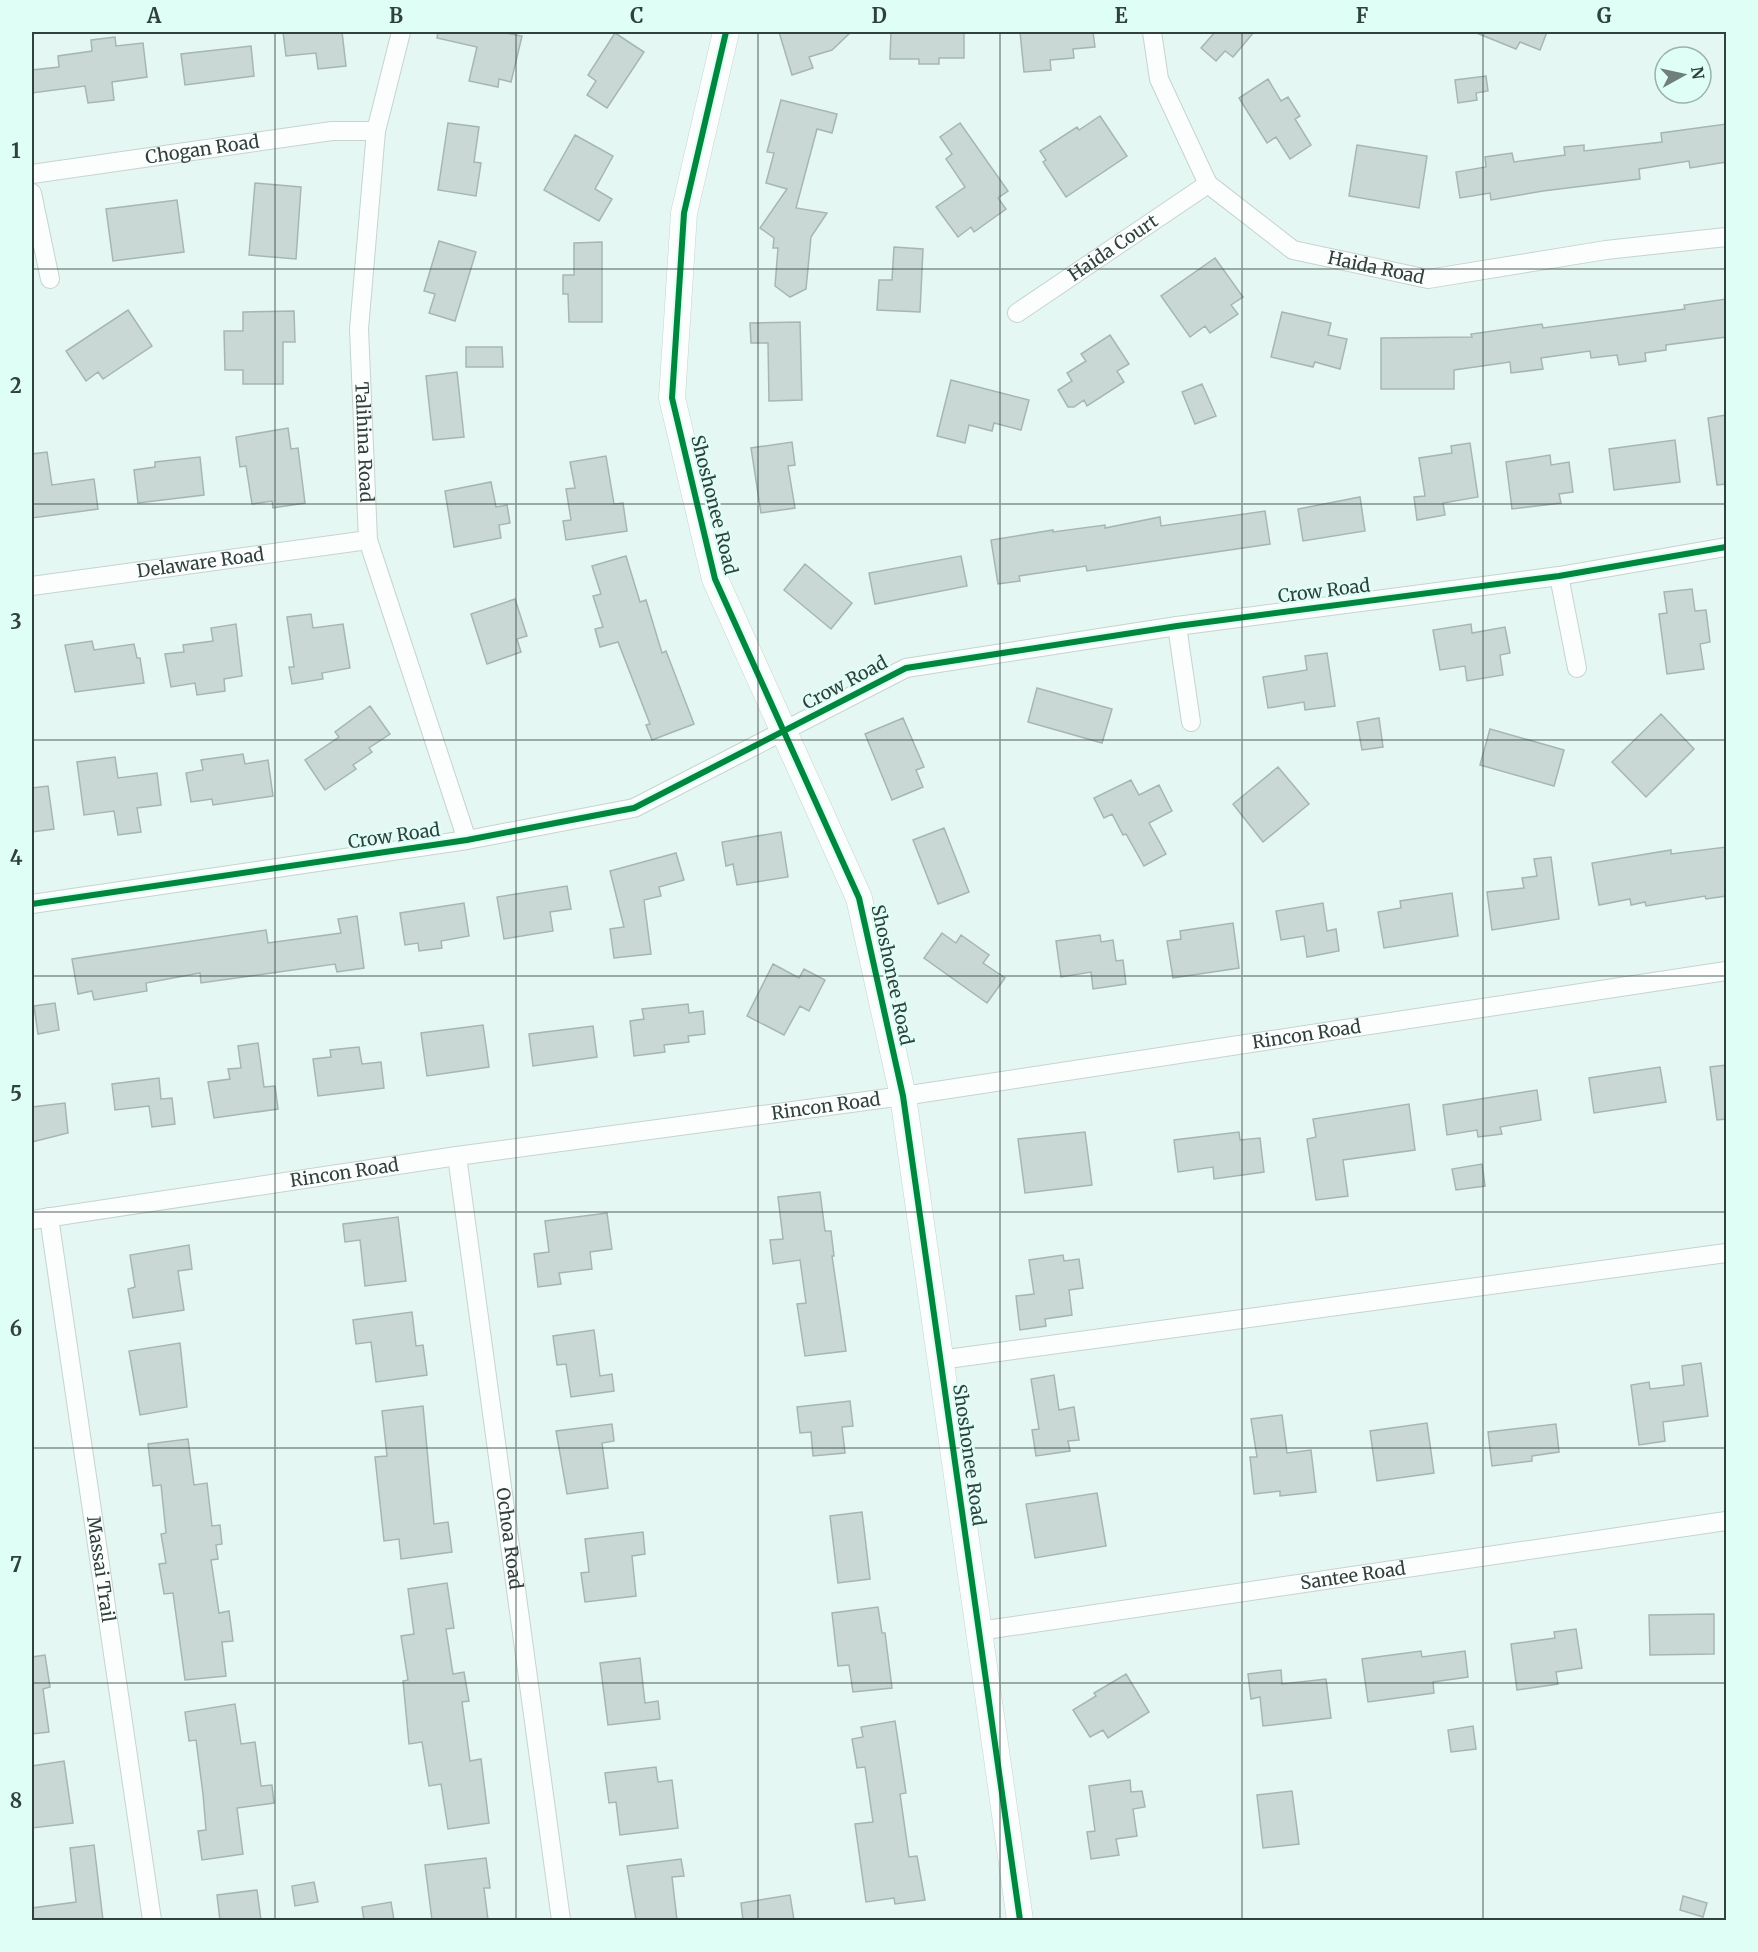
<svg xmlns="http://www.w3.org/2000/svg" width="1758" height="1952" font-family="Merriweather,serif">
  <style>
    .building { fill: #c9d8d4; stroke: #a7b6b2; stroke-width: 1.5 }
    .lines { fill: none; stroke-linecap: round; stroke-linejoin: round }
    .street-casing { stroke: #c5d4d0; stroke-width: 20 }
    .secondary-casing { stroke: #c5d4d0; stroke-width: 27 }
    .street { stroke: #fbfefd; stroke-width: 18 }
    .secondary { stroke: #fbfefd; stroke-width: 26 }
    .cycleway-casing { stroke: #defef6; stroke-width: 10 }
    .cycleway { stroke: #00873e; stroke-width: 6 }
    .grid { fill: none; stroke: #30403c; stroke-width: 1.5; stroke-opacity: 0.55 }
    .labels { text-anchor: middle; stroke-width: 5; stroke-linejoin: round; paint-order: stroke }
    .street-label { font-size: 18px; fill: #30403c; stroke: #defef6 }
    .neatline { fill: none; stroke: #30403c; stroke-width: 2 }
    .grid-label { font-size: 20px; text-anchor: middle; font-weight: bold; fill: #30403c }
  </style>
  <rect width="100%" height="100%" fill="#e5f7f2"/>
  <path class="building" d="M283 32H342L346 66 318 69 316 53 286 56Z
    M438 32H500L522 36 511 82 499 79 498 87 469 81 477 47 437 38Z
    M779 32H851L832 50 809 57 813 68 792 75Z
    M891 32H964V58H939V64H919V59H890Z
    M1020 32H1093L1095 47 1073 49 1074 58 1050 60 1051 70 1024 72Z
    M1215 32H1254L1233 57 1225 51 1216 61 1201 48Z
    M1474 32H1547L1540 50 1520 42 1516 49Z
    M615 33 644 52 607 108 587 95 596 81 588 75Z
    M115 37 116 46 143 43 147 77 112 82 114 100 88 103 85 86 32 93V70L59 67 58 56 92 51 91 40Z
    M251 46 254 76 185 85 181 54Z
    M1486 76 1488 91 1476 93 1477 100 1458 103 1455 80Z
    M1268 79 1281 101 1288 97 1300 116 1295 119 1311 145 1290 159 1276 137 1267 143 1239 98Z
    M781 100 837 114 832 133 817 129 796 208 827 213 811 237 806 289 790 297 775 286 778 248H773L774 238 760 228 787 189 766 183 774 153 767 152Z
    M1100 116 1127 156 1066 197 1043 162 1046 160 1040 151 1077 127 1079 130Z
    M448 123 479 127 474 162 481 163 476 196 438 190Z
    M960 123 1008 191 998 198 1006 209 974 232 971 227 958 237 936 207 965 187 946 159 952 154 940 137Z
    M1726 124V162L1690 168 1689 161 1639 169 1640 179 1543 191 1491 200 1490 193 1460 198 1456 172 1486 167 1485 157 1512 153 1514 162 1565 155 1564 147 1584 145V151L1662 142 1661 133Z
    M575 135 613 156 595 189 612 199 599 221 544 190Z
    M1357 145 1427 156 1419 208 1349 196Z
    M255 183 301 187 296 259 249 255Z
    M177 200 184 252 113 261 106 209Z
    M439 241 476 252 455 321 429 313 435 294 424 291Z
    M602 242V322H569L568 294H563V275H574V243Z
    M894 247 923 249 920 312 877 310 879 280H892Z
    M1215 258 1243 297 1231 305 1238 314 1210 333 1205 326 1190 337 1161 296Z
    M1726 299V337L1666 345V350L1645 353 1646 361 1619 365 1617 355 1591 358 1590 351 1541 358 1543 369 1511 373 1510 362 1454 370V389H1381V338L1472 337 1471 334 1542 324 1543 328 1685 309 1684 305Z
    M128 310 152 346 103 379 98 372 86 381 66 351Z
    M294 311 295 342H283V384H243V370H225L224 331H243V312Z
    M1282 312 1331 323 1328 335 1347 339 1340 369 1315 362 1313 367 1271 357Z
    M800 322 802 400 769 401 768 343H751L750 323Z
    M1110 335 1129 364 1117 371 1124 382 1087 406 1084 400 1074 407H1068L1058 390 1072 381 1067 373 1086 361 1081 354Z
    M466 347H502L503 367H466Z
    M457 372 464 437 433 440 426 376Z
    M951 380 1029 400 1021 430 994 423 992 431 969 425 965 443 937 436Z
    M1202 384 1216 416 1195 424 1182 392Z
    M1726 415V484L1717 485 1708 418Z
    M288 428 291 449 298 448 305 503 273 508 272 501 252 504 246 466 240 467 236 437Z
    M1675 440 1680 482 1614 490 1609 449Z
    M792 442 795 465 788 466 795 508 761 513 751 448Z
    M1470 443 1478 497 1443 503 1445 515 1417 520 1414 497 1425 496 1419 458 1452 453 1451 446Z
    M47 452 52 485 94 479 98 509 32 518V454Z
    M1550 455 1551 465 1569 462 1573 492 1559 494 1561 503 1512 509 1506 462Z
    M606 456 614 504 623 503 627 531 566 540 563 521 571 520 566 489 575 488 570 462Z
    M200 457 204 495 138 503 134 470 155 467V462Z
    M491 482 496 507 507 505 510 523 499 525 501 538 454 547 445 491Z
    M1360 497 1365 531 1303 541 1298 509Z
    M1265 511 1270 544 1087 571 1086 566 1019 576 1020 581 998 584 991 540 1053 530V532L1105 525V528L1160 517 1161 526Z
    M626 556 640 602 646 600 662 653 666 651 694 724 652 740 646 725 650 724 618 642 600 647 595 629 603 627 593 596 601 594 592 566Z
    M961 556 967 586 875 604 869 573Z
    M805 564 852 603 831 629 784 590Z
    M1692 589 1695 611 1706 610 1710 642 1700 644 1704 669 1667 674 1659 614 1667 613 1664 592Z
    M515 599 527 636 517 639 521 652 487 664 471 614Z
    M311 614 313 628 343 624 350 668 322 673 323 679 292 684 289 667H294L287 617Z
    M236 624 242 676 224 679 225 691 197 695 195 683 171 687 165 654 184 652 183 645 213 641 211 628Z
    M1471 624 1472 633 1505 627 1510 653 1500 655 1503 675 1467 681 1465 666 1440 670 1433 630Z
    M92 641 94 650 134 644 137 658H140L144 683 75 692 65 645Z
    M1327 653 1335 706 1305 710 1304 702 1268 708 1263 677 1307 670 1305 656Z
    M1037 688 1112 709 1102 743 1028 722Z
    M370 706 390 734 369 748 372 752 353 765 356 769 325 790 305 760 339 737 335 732Z
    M1661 714 1694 749 1646 797 1612 762Z
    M903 718 924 767 916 770 923 787 892 800 865 734Z
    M1379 718 1383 747 1362 750 1357 722Z
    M1490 729 1564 750 1554 786 1480 765Z
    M243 754 245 764 268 760 273 796 213 805 212 799 191 802 186 773 203 770 201 760Z
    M115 757 118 778 157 773 161 805 137 808 141 832 118 835 114 811 84 815 77 762Z
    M1278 767 1309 804 1263 842 1233 804Z
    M1131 780 1139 795 1159 785 1172 811 1149 823 1166 854 1144 866 1126 834 1123 835 1112 814 1104 818 1094 798Z
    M48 786 54 829 32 832V788Z
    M944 828 969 892 938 904 913 840Z
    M781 832 788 877 737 885 733 864 726 866 722 842Z
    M1726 847V896L1706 899 1705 896 1646 906 1645 902 1631 905 1630 899 1599 905 1592 863 1671 850V854Z
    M676 853 684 880 659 887 661 896 644 900 651 954 614 958 610 929 624 927 610 871Z
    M1551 857 1559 919 1492 930 1487 892 1524 888 1522 878 1537 876 1534 859Z
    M567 886 571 909 550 912 553 931 504 939 497 897Z
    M1452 893 1458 936 1384 948 1378 912 1401 908 1400 901Z
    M464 903 469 936 441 941 442 948 419 951 418 943 405 945 400 913Z
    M1323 903 1327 931 1336 929 1339 951 1307 957 1304 936 1281 940 1276 911Z
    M357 916 364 968 337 972 335 964 201 983 200 973 146 983 147 991 94 1000 92 991 78 994 72 959 266 930 268 943 341 933 338 919Z
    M1233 923 1239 968 1173 978 1167 941 1181 939 1180 931Z
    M942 933 956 943 961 935 989 955 983 963 1005 978 987 1003 924 958Z
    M1100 935 1101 942 1113 940 1116 961 1123 960 1126 984 1093 989 1091 972 1061 977 1056 941Z
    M773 964 799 978 804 969 825 980 809 1011 800 1006 784 1035 747 1016Z
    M55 1003 59 1030 38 1034 34 1006Z
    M688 1004 689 1013 703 1011 705 1034 688 1036 689 1042 664 1045 665 1052 634 1056 630 1021 644 1019 642 1009Z
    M483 1025 489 1067 427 1076 421 1033Z
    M593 1026 597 1057 533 1066 529 1034Z
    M258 1043 264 1087 275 1086 278 1109 214 1118 208 1082 230 1079 228 1069 241 1068 238 1046Z
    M359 1047 362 1064 381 1062 384 1088 318 1096 313 1059 331 1057 330 1050Z
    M1726 1065V1119L1717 1120 1710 1067Z
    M1660 1067 1666 1102 1594 1113 1589 1078Z
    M159 1078 161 1099 172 1098 175 1124 152 1127 149 1106 115 1110 112 1084Z
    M1537 1090 1541 1120 1500 1127 1502 1134 1478 1137 1477 1130 1447 1135 1443 1105Z
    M65 1103 68 1133 32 1142V1107Z
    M1409 1104 1415 1150 1343 1160 1348 1196 1316 1200 1307 1139 1316 1137 1313 1119Z
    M1085 1132 1092 1185 1025 1193 1018 1139Z
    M1239 1132 1240 1140 1260 1138 1264 1172 1214 1179 1213 1167 1178 1172 1174 1140Z
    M1482 1164 1485 1186 1456 1190 1452 1169Z
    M820 1192 825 1231H831L834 1256H832L846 1351 805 1356 797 1304 806 1303 800 1260 773 1264 770 1240 783 1239 778 1197Z
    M607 1213 612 1249 590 1252 592 1269 559 1273 561 1284 538 1287 534 1254 549 1252 545 1221Z
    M398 1217 406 1281 365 1286 360 1240 345 1242 343 1224Z
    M189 1245 192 1269 178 1271 184 1310 133 1318 128 1289 135 1287 130 1255Z
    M1063 1255 1064 1261 1079 1259 1083 1288 1069 1290 1072 1315 1045 1319 1046 1326 1020 1330 1016 1296 1034 1294 1029 1260Z
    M412 1312 416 1346 423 1345 427 1375 376 1382 371 1342 356 1344 353 1320Z
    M594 1330 600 1376 612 1374 614 1391 571 1397 566 1364 557 1365 553 1336Z
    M180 1343 187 1407 140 1415 129 1351Z
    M1701 1363 1708 1416 1663 1422 1665 1441 1639 1445 1631 1385 1649 1382 1650 1389 1684 1385 1682 1366Z
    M1054 1375 1059 1410 1074 1407 1079 1440 1068 1441 1070 1451 1036 1456 1032 1430 1039 1429 1031 1379Z
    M850 1401 853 1426 842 1427 845 1453 813 1456 811 1432 800 1433 797 1407Z
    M423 1406 434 1524 448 1522 452 1552 401 1559 399 1539 384 1541 375 1457 387 1456 382 1411Z
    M1282 1415 1287 1453 1311 1450 1316 1492 1280 1496V1491L1254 1494 1250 1457H1257L1251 1419Z
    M1427 1423 1434 1473 1377 1481 1370 1431Z
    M612 1424 614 1441 602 1443 608 1488 567 1494 556 1431Z
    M1556 1424 1559 1452 1532 1456V1461L1492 1466 1488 1432Z
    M188 1439 194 1485 207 1483 212 1526 220 1525 222 1544 216 1545 218 1559 211 1560 219 1613 229 1611 233 1641 222 1642 226 1676 185 1680 173 1593 164 1594 159 1564 166 1563 161 1534 166 1533 161 1485 153 1486 148 1444Z
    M1097 1493 1106 1546 1035 1558 1026 1504Z
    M862 1512 870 1579 838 1583 830 1516Z
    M643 1532 645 1554 632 1556 636 1596 585 1602 581 1573 589 1572 585 1539Z
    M447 1583 454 1628 446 1629 453 1674 464 1672 469 1701 462 1702 470 1761 481 1759 489 1823 448 1829 441 1784 429 1786 422 1742 409 1744 403 1681 408 1680 401 1636 414 1634 408 1589Z
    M878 1607 882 1633H885L892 1688 853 1692 849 1665 838 1666 832 1613Z
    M1714 1614V1654L1650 1655 1649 1615Z
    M1576 1629 1582 1668 1556 1672 1558 1684 1517 1690 1511 1644 1555 1638 1554 1632Z
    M1421 1651 1422 1657 1465 1651 1468 1677 1433 1682 1434 1693 1368 1702 1362 1659Z
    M45 1655 50 1687 43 1689 49 1732 32 1734V1657Z
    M640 1658 645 1703 658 1701 660 1719 608 1725 600 1663Z
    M1281 1670 1282 1684 1326 1679 1331 1718 1263 1726 1260 1697 1251 1699 1248 1674Z
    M1126 1674 1149 1712 1108 1738 1103 1730 1090 1737 1073 1710 1096 1696 1094 1693Z
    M235 1704 241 1744 255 1742 261 1786 272 1785 274 1803 237 1808 243 1854 202 1860 198 1831 206 1830 203 1794 196 1740 189 1741 185 1712Z
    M895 1721 906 1793 900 1794 909 1857 917 1856 925 1900 895 1904 894 1898 866 1902 855 1824 873 1822 865 1767 857 1768 852 1739 863 1737 861 1727Z
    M1473 1726 1476 1749 1451 1752 1448 1730Z
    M64 1761 73 1823 32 1828V1766Z
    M656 1767 658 1782 672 1780 678 1828 620 1835 616 1802 609 1803 605 1773Z
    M1130 1780 1131 1792 1142 1791 1145 1807 1133 1809 1137 1836 1116 1839 1119 1855 1091 1859 1087 1832 1095 1831 1089 1786Z
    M1292 1791 1299 1844 1263 1848 1257 1795Z
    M94 1845 103 1920H32V1908L76 1902 70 1848Z
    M486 1858 490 1888H484L488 1920H432L425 1865Z
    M681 1859 684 1876 672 1877 677 1920H636L627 1866Z
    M314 1882 318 1902 295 1906 292 1886Z
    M257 1890 261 1920H220L217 1895Z
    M790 1895 794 1920H743L741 1903Z
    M1683 1896 1707 1903 1703 1917 1680 1910Z
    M391 1902 394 1920H364L362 1907Z"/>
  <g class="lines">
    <g class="street-casing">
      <g id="street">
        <path id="s1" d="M401 32 376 131 359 329 368 540 467 840"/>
        <path id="s2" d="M1152 32 1159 79 1208 184 1293 250 1428 279 1606 250 1726 237"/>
        <path id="s3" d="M32 174 332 131H376"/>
        <path d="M32 193 50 279"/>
        <path id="s4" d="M1017 313 1208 184"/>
        <path d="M1559 576 1577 668"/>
        <path id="s5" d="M32 586 368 540"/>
        <path d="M1177 626 1191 722"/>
        <path d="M32 904 467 840 634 808 906 668 1177 626 1559 576 1726 547"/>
        <path id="s6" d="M457 1156 561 1920"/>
        <path id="s7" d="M49 1217 152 1920"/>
        <path id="s8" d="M32 1220 457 1156 903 1096 1726 971"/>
        <path d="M940 1360 1726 1253"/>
        <path id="s9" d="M979 1631 1726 1521"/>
      </g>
    </g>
    <g class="secondary-casing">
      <path id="secondary" d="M726 32 684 213 672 398 715 579 859 898 903 1096 1020 1920"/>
    </g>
    <use href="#street" class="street"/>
    <use href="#secondary" class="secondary"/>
    <g class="cycleway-casing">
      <path id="cycleway" d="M726 32 684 213 672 398 715 579 859 898 903 1096 1020 1920
        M32 904 467 840 634 808 906 668 1177 626 1559 576 1726 547"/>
    </g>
    <use href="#cycleway" class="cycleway"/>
  </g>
  <path class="grid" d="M275 32V1920M516 32V1920M758 32V1920M1000 32V1920M1242 32V1920M1483 32V1920M32 269H1726M32 504H1726M32 740H1726M32 976H1726M32 1212H1726M32 1448H1726M32 1683H1726"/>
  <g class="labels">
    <g class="street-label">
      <text dy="6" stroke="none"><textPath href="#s3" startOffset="172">Chogan Road</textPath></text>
      <text dy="6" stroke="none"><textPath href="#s4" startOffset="116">Haida Court</textPath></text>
      <text dy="6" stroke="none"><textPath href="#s2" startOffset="356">Haida Road</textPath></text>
      <text dy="6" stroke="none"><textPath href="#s1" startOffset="414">Talihina Road</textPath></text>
      <text transform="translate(714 505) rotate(76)" y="6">Shoshonee Road</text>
      <text dy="6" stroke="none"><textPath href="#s5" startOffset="170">Delaware Road</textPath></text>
      <text transform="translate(1324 591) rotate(-7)" y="6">Crow Road</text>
      <text transform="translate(845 683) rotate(-28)" y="6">Crow Road</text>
      <text transform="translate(394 836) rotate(-8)" y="6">Crow Road</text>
      <text transform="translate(892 975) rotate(78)" y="6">Shoshonee Road</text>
      <text dy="6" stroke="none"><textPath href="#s8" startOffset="1288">Rincon Road</textPath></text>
      <text dy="6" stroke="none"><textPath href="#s8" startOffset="802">Rincon Road</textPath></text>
      <text dy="6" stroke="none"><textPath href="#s8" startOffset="316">Rincon Road</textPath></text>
      <text transform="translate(969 1455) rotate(82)" y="6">Shoshonee Road</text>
      <text dy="6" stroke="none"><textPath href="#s6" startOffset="386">Ochoa Road</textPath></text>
      <text dy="6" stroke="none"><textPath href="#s7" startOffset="356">Massai Trail</textPath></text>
      <text dy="6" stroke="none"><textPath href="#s9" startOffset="378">Santee Road</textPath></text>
    </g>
  </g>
  <rect width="1758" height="1952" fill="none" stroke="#defef6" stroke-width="66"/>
  <g transform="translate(1683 75) rotate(82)"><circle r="28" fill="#defef6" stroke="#98b2ac" stroke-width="1.5"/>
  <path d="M0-4.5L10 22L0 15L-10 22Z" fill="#6f807c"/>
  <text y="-9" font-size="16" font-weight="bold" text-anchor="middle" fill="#30403c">N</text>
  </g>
  <rect x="33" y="33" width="1692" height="1886" class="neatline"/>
  <g class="grid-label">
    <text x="154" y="23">A</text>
    <text x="396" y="23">B</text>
    <text x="637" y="23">C</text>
    <text x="879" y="23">D</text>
    <text x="1121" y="23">E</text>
    <text x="1362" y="23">F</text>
    <text x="1604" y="23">G</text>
    <text x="16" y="158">1</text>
    <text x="16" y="393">2</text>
    <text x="16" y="629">3</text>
    <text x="16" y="865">4</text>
    <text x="16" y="1101">5</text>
    <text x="16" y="1336">6</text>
    <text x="16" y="1572">7</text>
    <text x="16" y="1808">8</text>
  </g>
</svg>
